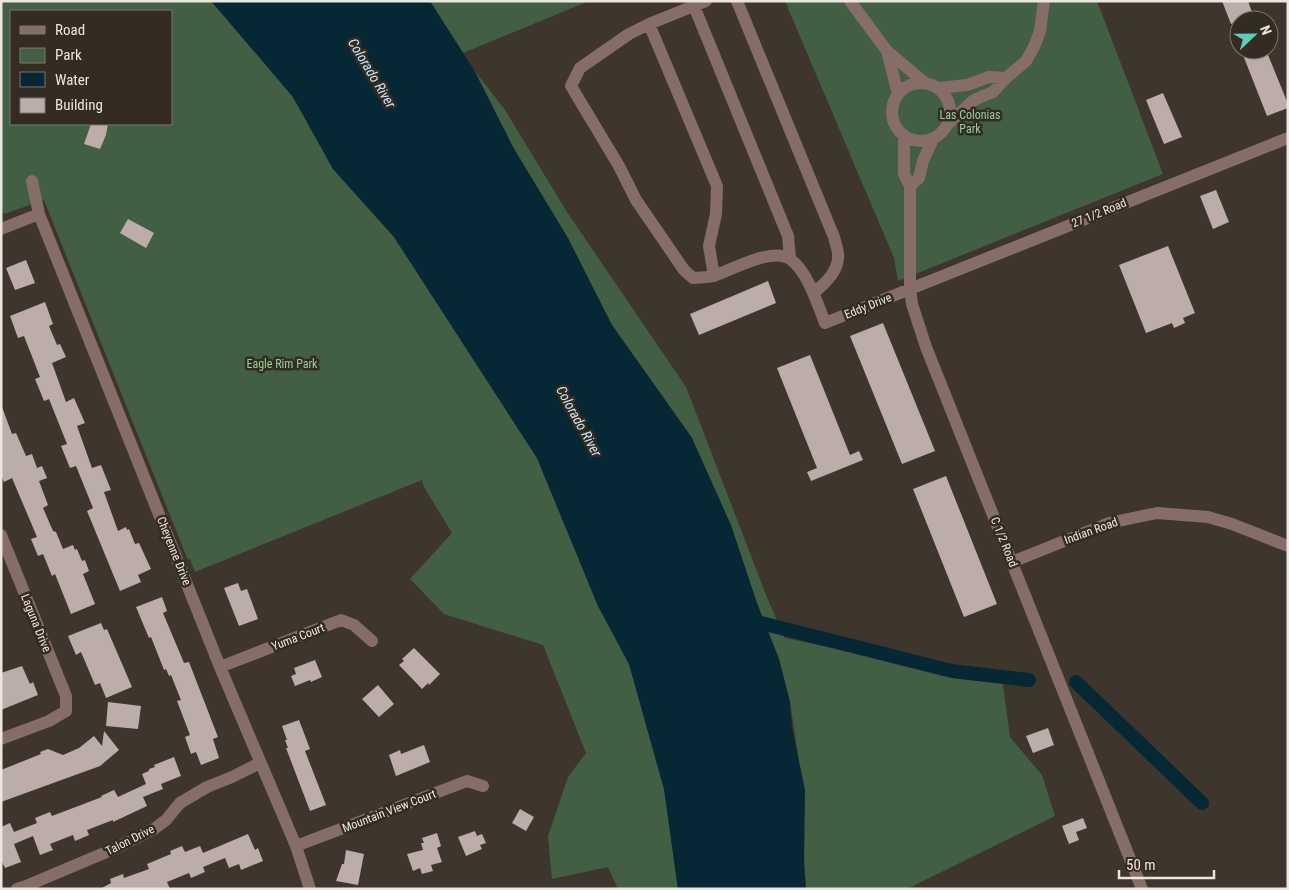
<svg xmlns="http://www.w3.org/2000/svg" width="1289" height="890" font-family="'Roboto Condensed',sans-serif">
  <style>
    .green { fill: #425f44; fill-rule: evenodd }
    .water { fill: #062834 }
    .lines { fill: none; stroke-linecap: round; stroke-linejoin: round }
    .canal { stroke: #062834; stroke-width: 14 }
    .building { fill: #bdadaa }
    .minor { stroke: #866d67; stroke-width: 12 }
    .labels { text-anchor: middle; stroke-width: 5; stroke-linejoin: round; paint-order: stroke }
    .park-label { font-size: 12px; fill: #93d297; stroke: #342b23 }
    .street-label { font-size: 12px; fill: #ece6e1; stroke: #342b23 }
    .water-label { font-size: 14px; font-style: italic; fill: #c7e9f9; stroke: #342b23 }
  </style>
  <rect width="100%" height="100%" fill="#3e352d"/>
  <path class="green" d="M1 1H212L293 97 333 169 394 237 537 458 598 606 629 664 664 789 678 889H618L608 867 552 879 548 836 568 777 586 753 543 645 444 614 410 579 452 533 424 487 422 480 195 572 190 559 188 560 44 200 4 214 1 208ZM11 11H171V124H11Z
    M428 1H589L463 53Z
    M785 1H1097L1163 174 898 281 894 258Z
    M474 70 505 110 567 212 686 387 768 600 785 638 857 653 1001 670 1010 737 1042 775 1055 816 907 889H806L798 755 790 702 779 659 692 438 612 325 513 147Z"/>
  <path class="water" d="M211 1H430L474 70 513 147 568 238 612 325 692 438 731 525 758 606 779 659 790 702 792 727 805 790 804 865 806 889H678L664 789 629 664 598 606 537 458 394 237 333 169 293 97Z"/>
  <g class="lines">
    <path class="canal" d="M757 622 952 671 1029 680
      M1076 682 1202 803"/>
  </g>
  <path class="building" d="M1222 1H1248L1253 15 1231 24Z
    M1241 50H1266L1288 104V108L1267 116Z
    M1163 93 1182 137 1164 144 1146 100Z
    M91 124H108L106 135 100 149 84 144Z
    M1216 190 1229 222 1213 229 1200 196Z
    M128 219 154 233 146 248 120 233Z
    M1168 246 1195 313 1183 318 1185 323 1174 328 1172 323 1146 333 1119 265Z
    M26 260 35 283 15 290 6 268Z
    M768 281 776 303 699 335 690 314Z
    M45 302 53 324 49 326 57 345 60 344 66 357 52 363 66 402 74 398 85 423 77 426 92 468 101 465 111 490 104 492 118 531 126 527 127 530 129 529 135 544 139 543 151 569 138 575 141 582 120 591 87 511 93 508 76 466 70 468 61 446 67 444 49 399 44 401 35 379 40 377 24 336 18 338 10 316Z
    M883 323 935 451 902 464 850 336Z
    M810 355 850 455 859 451 863 460 811 481 807 472 817 468 777 368Z
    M2 407 12 434 16 433 26 456 32 454 37 468 42 466 47 478 39 481 48 505 43 508 53 531 56 532 63 549 73 545 75 550 77 549 82 561 85 560 89 571 83 574 95 604 71 614 55 574 52 576 43 554 38 556 31 539 37 537 12 478 4 482 1 475Z
    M946 476 997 604 964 617 913 489Z
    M238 583 241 591 247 589 258 619 239 626 224 588Z
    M162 597 167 611 163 613 184 663 189 662 218 737 213 739 219 758 201 765 196 752 191 754 185 737 190 735 177 701 181 700 171 675 169 676 166 669 164 670 151 637 149 638 136 607Z
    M101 623 104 630 107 629 132 687 106 698 100 683 95 685 81 652 76 655 68 636Z
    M414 648 440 674 429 685 428 683 422 689 399 665 404 661 402 659Z
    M315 660 322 677 311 682 310 680 295 686 291 676 296 674 294 668Z
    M22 666 30 684 33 682 38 695 1 710V673Z
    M378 685 394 704 379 717 362 699Z
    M108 702 141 706 138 729 106 726Z
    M299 720 310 749 305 751 326 805 310 811 286 748H288L285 740H287L282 726Z
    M1048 728 1054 745 1033 753 1026 736Z
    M104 731 119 750 100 766 1 802V770L41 754 40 752 48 749 63 755 79 748 94 736 102 746Z
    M424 745 430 762 396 776 389 755 400 750 401 754Z
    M174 757 181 776 161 784 163 789 143 797 147 806 113 822V820L87 830 89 835 75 841 73 835 50 844 53 850 40 855 33 836 14 844 21 862 5 868 1 860V827L10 823 14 832 37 823 35 818 50 812 52 816 102 797 101 796 114 790 118 797 146 784 142 774 149 771V769L155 767 154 765Z
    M520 809 534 817 526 831 512 823Z
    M1083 818 1087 828 1076 832 1079 840 1069 844 1062 826Z
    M475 831 477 836 482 834 486 843 480 845 482 849 466 856 458 837Z
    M437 833 441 846 437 848 442 862 431 865 433 871 422 874 420 868 413 871 407 854 423 850 421 843H424L422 838Z
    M248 834 255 850 258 848 263 861 241 870 239 864 229 868 225 858 203 867 205 872 191 878 189 873 167 882 170 889H100L111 883 110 879 123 874 124 878 149 869 147 864 171 854 170 851 182 846 185 852 200 846 203 853Z
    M346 850 364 854 358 885 336 881 342 864H344Z"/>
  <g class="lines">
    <path class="minor" d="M706 1 649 24 629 34 580 68 571 86 619 166 636 200 684 270 693 278C700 277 709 278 716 275 734 269 772 247 790 259 807 270 818 305 825 323L1288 138
      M737 1 834 237C835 242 837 247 838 253 840 269 825 284 813 293
      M850 1 887 51 925 83
      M694 6 788 236 790 258
      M649 24 717 186 716 214 709 246 714 276
      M887 51 898 94
      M892 112a29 29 0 1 1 58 0a29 29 0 1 1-58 0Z
      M939 88 967 85 989 77 1006 78
      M949 123 974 100 993 92 1006 78 1026 61 1034 47 1040 31 1044 1
      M904 135V174L910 186V288L912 304 926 347 1142 889
      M32 181 39 214 220 667 296 846 310 889
      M910 186 919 178 923 161 933 139
      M1 229 39 214
      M1 535 66 696V711L49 721 1 739
      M1012 562 1109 523 1157 513 1208 517 1232 524 1288 546
      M220 667 341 620 354 625 372 641
      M296 846 467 781 483 786
      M17 889 26 886 116 848 154 829 166 820 180 803 207 787 232 777 260 763"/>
  </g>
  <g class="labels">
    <g class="park-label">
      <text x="970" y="119">Las Colonias<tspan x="970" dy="14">Park</tspan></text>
      <text x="282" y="368">Eagle Rim Park</text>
    </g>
    <g class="street-label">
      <text transform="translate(1099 213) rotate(-22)" y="4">27 1/2 Road</text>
      <text transform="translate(868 306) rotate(-22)" y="4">Eddy Drive</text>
      <text transform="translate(1091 531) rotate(-20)" y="4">Indian Road</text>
      <text transform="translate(1004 542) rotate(68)" y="4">C 1/2 Road</text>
      <text transform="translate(174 551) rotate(68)" y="4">Cheyenne Drive</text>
      <text transform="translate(36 623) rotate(68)" y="4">Laguna Drive</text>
      <text transform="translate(298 637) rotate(-21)" y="4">Yuma Court</text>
      <text transform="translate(389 811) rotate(-21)" y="4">Mountain View Court</text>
      <text transform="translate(130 840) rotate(-27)" y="4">Talon Drive</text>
    </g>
    <g class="water-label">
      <text transform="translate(372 73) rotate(59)" y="5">Colorado River</text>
      <text transform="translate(579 421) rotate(61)" y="5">Colorado River</text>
    </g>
  </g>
  <rect width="1289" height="890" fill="none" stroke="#ece6e1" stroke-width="5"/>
  <rect x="10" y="10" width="162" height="115" fill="#342b23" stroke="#7e766f"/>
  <rect x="20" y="26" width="25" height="8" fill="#866d67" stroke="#7e766f"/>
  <text x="55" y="35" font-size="15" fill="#ece6e1">Road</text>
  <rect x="20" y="48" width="25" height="15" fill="#425f44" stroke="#7e766f"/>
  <text x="55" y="60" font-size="15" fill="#ece6e1">Park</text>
  <rect x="20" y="72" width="25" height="15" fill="#062834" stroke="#7e766f"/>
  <text x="55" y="85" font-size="15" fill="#ece6e1">Water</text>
  <rect x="20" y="98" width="25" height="15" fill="#bdadaa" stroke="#7e766f"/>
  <text x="55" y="110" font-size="15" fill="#ece6e1">Building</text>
  <g transform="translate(1254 35) rotate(68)"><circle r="24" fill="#342b23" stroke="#7e766f"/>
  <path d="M0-4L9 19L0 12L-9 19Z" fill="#5cceba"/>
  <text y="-8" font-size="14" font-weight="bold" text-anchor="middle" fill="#ece6e1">N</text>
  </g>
  <path d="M1119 870v8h95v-8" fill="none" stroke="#ece6e1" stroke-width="2.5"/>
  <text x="1126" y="870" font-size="15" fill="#ece6e1" stroke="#342b23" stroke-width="4" paint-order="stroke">50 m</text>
</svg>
